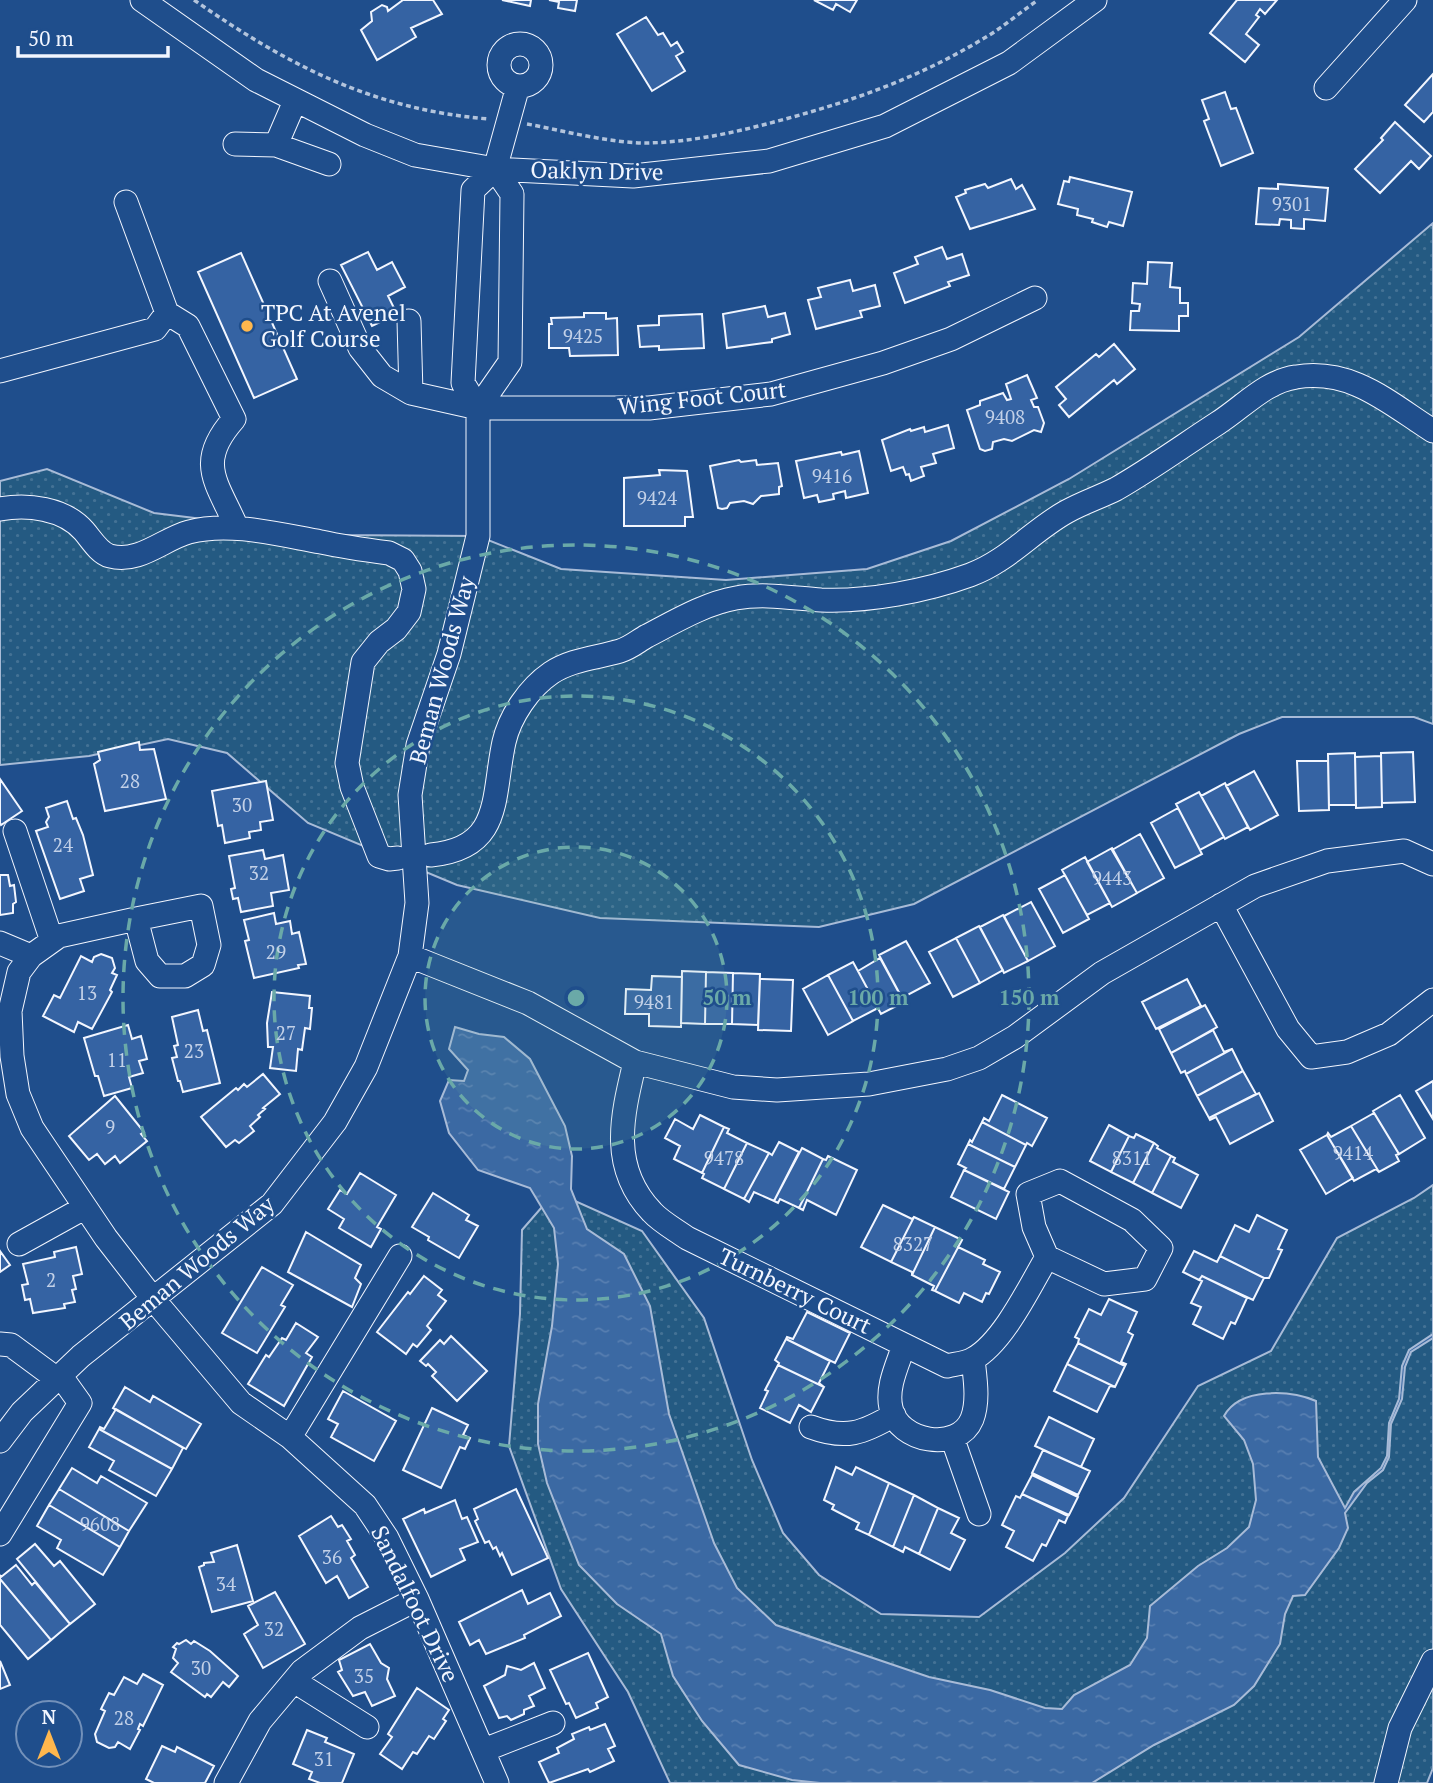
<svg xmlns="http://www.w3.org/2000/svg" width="1433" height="1783" font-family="'PT Serif',serif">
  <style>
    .green { fill: url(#green-dots); stroke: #a8bbd7; stroke-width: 2 }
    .water { fill: url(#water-ripples); stroke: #a8bbd7; stroke-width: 2 }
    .building { fill: #3563a3; stroke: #f2f6ff; stroke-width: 2 }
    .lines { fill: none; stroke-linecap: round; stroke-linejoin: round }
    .minor-casing { stroke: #f2f6ff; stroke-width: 25 }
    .path { stroke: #b3c4dc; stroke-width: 3.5; stroke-dasharray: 5 3.5; stroke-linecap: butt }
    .minor { stroke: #1f4e8c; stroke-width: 23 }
    .ring { fill: none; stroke: #6aa9a8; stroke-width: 3.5; stroke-dasharray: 12 9 }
    .poi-dot { fill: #ffb74d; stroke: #1f4e8c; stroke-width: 2.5 }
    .labels { text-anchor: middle; stroke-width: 5; stroke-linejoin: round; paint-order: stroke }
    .number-label { font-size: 19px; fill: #c3d1e8 }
    .street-label { font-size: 23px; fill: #f2f6ff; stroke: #1f4e8c }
    .poi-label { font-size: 23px; fill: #f2f6ff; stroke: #1f4e8c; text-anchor: start }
    .centre { fill: #6aa9a8; stroke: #1f4e8c; stroke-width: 3.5 }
    .ring-label { font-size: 21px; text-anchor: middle; font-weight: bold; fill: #6aa9a8; stroke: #1f4e8c; stroke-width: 5; stroke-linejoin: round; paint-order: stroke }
  </style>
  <defs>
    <pattern id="green-dots" width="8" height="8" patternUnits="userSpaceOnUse" patternTransform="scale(1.75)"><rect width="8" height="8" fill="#245a82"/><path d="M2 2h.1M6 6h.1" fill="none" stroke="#447295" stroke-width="1.8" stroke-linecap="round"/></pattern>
    <pattern id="water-ripples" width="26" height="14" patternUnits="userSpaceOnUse" patternTransform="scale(1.75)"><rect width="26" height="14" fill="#3b69a3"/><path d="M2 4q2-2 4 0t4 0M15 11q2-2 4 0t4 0" fill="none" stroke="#587fb1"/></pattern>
  </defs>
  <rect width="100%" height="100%" fill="#1f4e8c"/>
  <path class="green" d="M1433 223V724L1414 717H1282L1239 734 914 904 819 927 600 918 457 885 308 823 227 753 168 739 89 756 0 765V481L47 469 154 513 333 535 478 536 561 569 726 580 867 569 951 541 1069 479 1299 337Z
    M1433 1185V1768L1427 1783H670L628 1692 561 1589 509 1446 520 1314 522 1230 555 1192 642 1231 704 1318 752 1460 783 1533 819 1575 881 1614 979 1617 1065 1553 1124 1498 1198 1386 1271 1351 1337 1238 1414 1198Z"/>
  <path class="water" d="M455 1027 479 1034 504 1037 530 1059 565 1126 572 1156 571 1189 587 1229 624 1254 650 1306 669 1414 714 1543 737 1588 776 1625 929 1677 990 1690 1045 1708 1062 1709 1074 1695 1130 1665 1147 1638 1150 1606 1198 1566 1227 1548 1249 1527 1256 1500 1253 1464 1244 1440 1224 1416C1240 1387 1290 1390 1316 1401L1318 1457 1345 1508 1354 1492 1381 1468 1387 1456 1389 1423 1399 1399 1402 1366 1409 1350 1433 1334V1338L1411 1352 1405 1367 1402 1399 1391 1424 1389 1457 1383 1470 1367 1483 1345 1513 1348 1528 1339 1548 1305 1595 1293 1596 1285 1614 1280 1644 1254 1686 1234 1705 1154 1745 1092 1783H820L792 1780 739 1765 702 1721 673 1676 661 1634 617 1604 579 1565 547 1483 538 1444V1404L552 1326 558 1264 554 1228 530 1188 478 1170 449 1133 440 1101 449 1080 464 1081 468 1070 449 1049Z"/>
  <path class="building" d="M403 0H433L442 14 411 28 416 37 377 60 361 30 372 21 371 12 382 5 387 7 388 11Z
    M502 0H531L530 6Z
    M549 0H577L575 11 558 8 559 2Z
    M814 0H857L850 12 836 4 833 10Z
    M1237 0H1277L1265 14 1260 9 1256 15 1259 17 1246 34 1259 45 1245 62 1210 33Z
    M646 17 658 35 663 33 671 46 677 42 683 52 676 56 685 71 652 91 617 34Z
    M1433 74V112L1424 122 1405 105Z
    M1225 92 1231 109 1236 108 1253 153 1221 166 1204 121 1209 119 1202 100Z
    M1395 122 1431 156 1419 169 1411 161 1380 193 1355 169 1383 140 1381 138Z
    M1070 177 1132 192 1123 226 1109 222 1107 227 1092 222 1093 219 1077 215 1078 209 1058 204 1064 181 1069 182Z
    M1011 179 1016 189 1022 185 1035 209 970 229 956 197 966 193 965 190 985 184 988 188Z
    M1278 184 1328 188 1325 221 1304 219V229L1291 228V220L1280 219 1279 225 1256 224 1259 188 1278 189Z
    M942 247 947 259 962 254 969 275 948 282 950 286 905 303 894 273 918 264 915 257Z
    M368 252 377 270 392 262 405 287 388 296 397 314 372 326 341 265Z
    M241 253 297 379 254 398 198 272Z
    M1148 262 1172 263 1170 287 1180 288V303H1188V316H1179V331L1130 330 1131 311H1139L1140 304 1132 303 1133 283 1147 284Z
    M850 280 853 291 875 285 880 306 860 311 862 317 816 329 808 300 821 297 818 288Z
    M765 306 768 317 785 313 790 334 772 339V342L727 348 723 314Z
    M584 313H606V319L617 318 618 355 570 356 569 348H549V324H552L551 318 584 317Z
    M702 314 704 348 659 350V346L640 347 638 326 659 325V316Z
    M1114 344 1135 369 1117 384 1114 380 1069 417 1059 405 1066 399 1056 387 1096 354 1099 357Z
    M1027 375 1037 398 1031 400 1034 407H1038L1044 423 1041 432 1034 430 1012 441 1004 439 993 442 992 449 985 451 980 449 967 410 980 405V401L1003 393 1007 400 1011 399 1006 384Z
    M948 425 954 448 933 454 936 463 921 467 924 476 911 481 909 474 906 475 903 467 891 471 882 440 910 429 911 431 924 427 925 432Z
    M859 451 868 493 846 498 845 491 833 494 834 499 819 502 817 495 804 498 796 461 841 452 842 455Z
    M739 460 741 462 756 460 757 465 778 463 782 486 779 487V494L761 496 753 504 744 501 730 503 727 508 722 509 718 508 710 466Z
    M659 470 687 471 693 517H685V526H624V478L660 475Z
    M139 742 140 750 154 749 166 799 105 811 94 764 100 760 98 752Z
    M1413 752 1415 802 1382 803 1381 753Z
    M1355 753 1356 805H1329L1328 754Z
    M1381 756 1382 807 1356 808 1355 757Z
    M1297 761H1328L1329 810 1299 811Z
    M1254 771 1278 815 1250 830 1226 786Z
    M0 779 22 811 1 825 0 823Z
    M266 781 273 820 260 822 261 830 249 832 250 838 225 843 222 825 218 826 212 791Z
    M1225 783 1248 827 1225 839 1201 796Z
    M1199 792 1224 837 1200 850 1176 804Z
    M67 801 73 819 76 818 83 835 93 875 80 879 84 891 60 899 36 831 48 827 46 822 49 817 46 808Z
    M1178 808 1202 854 1175 868 1151 823Z
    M1140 834 1164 878 1137 893 1112 850Z
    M1112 848 1137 893 1112 907 1087 862Z
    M263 850 265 859 283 855 289 890 271 893 273 906 241 912 238 898 233 899 231 889 235 888 229 856Z
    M1085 857 1110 903 1087 915 1062 870Z
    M0 875H8L10 886 14 885 16 902 13 904V913L0 915Z
    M1065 875 1089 919 1063 933 1039 889Z
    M1031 902 1055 946 1028 961 1004 916Z
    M274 913 276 924 290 921 292 934 299 932 306 964 298 965 299 968 254 978 245 941 249 940 244 920Z
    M1003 915 1028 961 1004 973 980 927Z
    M979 926 1003 970 980 983 956 938Z
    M956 938 980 983 953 997 929 952Z
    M906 941 930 983 902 998 879 955Z
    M101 954 112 958 115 968 112 973 117 975 110 990 112 992 92 1029 78 1022 74 1032 43 1016 54 995 60 998 81 956 92 962 94 957Z
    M880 958 904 1002 881 1014 858 971Z
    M853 962 878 1008 853 1021 828 975Z
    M682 971 706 972 705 1024 681 1023Z
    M706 972 733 973 732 1024H705Z
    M733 973 760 974 758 1025 732 1024Z
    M828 975 853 1021 828 1035 803 989Z
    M652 976 682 977 681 1027 649 1026V1014H625L626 989 651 990Z
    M760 979 793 980 791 1031 758 1030Z
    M1187 979 1201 1006 1156 1029 1142 1002Z
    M272 992 310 996 309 1008H312L310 1029 305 1028 302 1050 298 1049 296 1071 270 1068 273 1047H268L267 1023Z
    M1205 1005 1217 1027 1171 1053 1159 1029Z
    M198 1010 203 1031 207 1030 220 1083 183 1092 180 1081H178L172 1058 177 1057 174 1046 178 1045 172 1017Z
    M128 1025 132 1039 141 1036 147 1059 139 1061 143 1073 129 1077 132 1088 104 1096 98 1076H95L84 1038Z
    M1213 1030 1224 1052 1232 1049 1186 1074 1185 1071 1181 1073 1171 1053Z
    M1232 1049 1243 1071 1197 1096 1186 1074Z
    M1243 1071 1256 1094 1209 1118 1197 1096Z
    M263 1074 280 1094 263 1108 265 1109 258 1115 260 1117 250 1126 254 1131 239 1143 235 1140 226 1147 201 1117 236 1088 238 1090 244 1084 247 1087Z
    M1433 1081V1119L1416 1091Z
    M1259 1093 1273 1121 1230 1144 1216 1117 1210 1120 1209 1118Z
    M1002 1095 1047 1118 1032 1146 1027 1143 1026 1145 982 1122 984 1118 989 1121Z
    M1400 1095 1425 1138 1399 1154 1373 1111Z
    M115 1096 144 1132 141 1134 147 1141 120 1163 115 1156 105 1164 97 1154 89 1160 69 1136Z
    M1374 1113 1399 1154 1396 1155 1399 1161 1379 1172 1351 1126Z
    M700 1115 724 1127 702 1173 674 1159 680 1146 665 1138 675 1119 693 1129Z
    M982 1122 1026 1145 1015 1167 968 1144 970 1140 972 1142Z
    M1109 1125 1129 1136 1111 1172 1090 1161Z
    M1351 1126 1379 1172 1376 1169 1354 1181 1327 1135 1328 1133 1331 1137Z
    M724 1127 729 1129 727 1133 747 1143 724 1189 702 1178 704 1174 702 1173Z
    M1136 1134 1154 1143 1133 1183 1111 1172 1129 1136 1134 1138Z
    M1327 1135 1353 1178 1326 1194 1300 1150Z
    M779 1142 799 1152 774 1201 754 1192 749 1202 744 1199 769 1153 772 1155Z
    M747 1143 769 1153 744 1199 724 1189Z
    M1154 1143 1158 1146 1157 1148 1171 1156 1152 1193 1133 1183Z
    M968 1144 1015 1167 1004 1189 964 1170 966 1168 958 1164Z
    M802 1148 823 1159 799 1208 780 1199 778 1203 774 1201Z
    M828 1156 857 1170 836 1215 807 1200 803 1210 799 1208 823 1159 826 1160Z
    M1171 1156 1175 1158 1173 1162 1198 1175 1181 1208 1152 1193Z
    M964 1170 1009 1192 996 1219 951 1197Z
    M360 1173 396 1195 377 1227 381 1229 371 1247 339 1228 344 1219 328 1209 340 1190 347 1194Z
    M433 1193 469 1215 466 1220 478 1226 459 1258 428 1240 429 1237 412 1227Z
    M883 1205 912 1219 914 1217 891 1262 861 1247Z
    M1257 1215 1287 1230 1278 1249 1282 1250 1269 1278H1264L1220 1256 1235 1225 1249 1232Z
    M914 1217 935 1227 912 1275V1272L891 1262Z
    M935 1227 962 1240 935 1291 932 1290 934 1286 912 1275Z
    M306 1232 361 1265 355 1278 361 1284 352 1307 288 1272Z
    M962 1240 958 1247 985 1260 983 1264 1000 1272 989 1294 986 1293 982 1302 964 1293 959 1303 935 1291Z
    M76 1247 82 1274 73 1276 76 1289 72 1290 75 1302 64 1304 65 1308 33 1313 30 1299 25 1300 22 1285 28 1284 23 1264 55 1257 54 1252Z
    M0 1251 10 1265 0 1272Z
    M1194 1251 1217 1262 1220 1256 1264 1278 1253 1300 1202 1276 1199 1280 1183 1272Z
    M262 1267 293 1285 281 1305 285 1307 257 1353 222 1333Z
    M424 1276 442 1290 438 1295 446 1301 427 1326 431 1330 417 1347 413 1344 406 1354 377 1332 408 1292 410 1294Z
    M1202 1276 1247 1298 1235 1324 1231 1322 1223 1339 1193 1324 1201 1307 1191 1303 1202 1281 1199 1280Z
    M1109 1299 1137 1312 1128 1332 1133 1335 1121 1362 1126 1364 1125 1366 1078 1343 1079 1339 1075 1337 1089 1309 1101 1315Z
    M807 1312 850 1333 835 1363 786 1339 787 1337 793 1339Z
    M296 1323 318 1337 306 1353 312 1357 284 1406 248 1384 266 1355 269 1357 282 1338 286 1340Z
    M451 1336 487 1371 457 1401 432 1376 436 1372 428 1364 426 1366 420 1361 440 1340 444 1344Z
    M786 1339 830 1361 819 1383 824 1387 778 1365 779 1363 775 1360Z
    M1078 1343 1125 1366 1115 1387 1067 1364Z
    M1067 1364 1115 1387 1110 1386 1097 1412 1054 1391Z
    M778 1365 824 1387 811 1412 799 1405 790 1423 760 1408 768 1391 765 1390Z
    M125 1387 150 1402 153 1396 201 1424 186 1449 113 1408Z
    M343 1391 396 1421 374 1461 331 1437 338 1424 328 1419Z
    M432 1408 468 1425 463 1435 470 1438 465 1449 460 1447 441 1488 403 1470Z
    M116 1409 183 1448 172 1469 99 1429 100 1427 104 1429Z
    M1049 1417 1094 1439 1081 1467 1035 1446Z
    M99 1429 172 1469 156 1496 109 1470 114 1461 89 1447Z
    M1043 1450 1090 1471 1078 1495 1032 1473Z
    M836 1467 852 1475 856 1467 889 1483 869 1535 856 1529 859 1523 832 1509 834 1505 824 1500Z
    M72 1468 97 1483 101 1476 147 1503 129 1531 59 1489Z
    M1032 1475 1078 1497 1069 1515 1022 1494Z
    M889 1483 914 1495 893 1547 869 1535Z
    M59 1489 129 1531 120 1547 49 1505Z
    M516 1489 548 1558 512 1575 502 1553 500 1556 496 1547 493 1549 489 1541 485 1543 475 1521 478 1519 474 1509Z
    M1022 1494 1068 1516 1065 1523 1059 1520 1046 1546 1042 1544 1033 1561 1006 1547 1014 1531 1002 1525 1016 1496 1020 1498Z
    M914 1495 938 1508 919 1554 905 1547 903 1552 893 1547Z
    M455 1500 462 1519 467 1517 478 1542 460 1549 465 1560 431 1577 403 1519 424 1509 425 1513Z
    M49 1505 120 1547 103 1575 57 1548 61 1540 37 1526Z
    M938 1508 959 1518 951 1533 965 1540 950 1570 919 1554Z
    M331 1516 338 1527 342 1525 351 1539 347 1541 355 1555 351 1558 368 1587 349 1598 337 1576 326 1583 299 1536Z
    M35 1544 54 1566 60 1561 95 1604 70 1624 17 1559Z
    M237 1545 253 1601 212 1612 199 1567 204 1565V1563L214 1562 211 1553Z
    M16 1565 32 1585 35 1582 70 1624 51 1640 0 1579V1575L1 1577Z
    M0 1579 51 1640 28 1659 0 1625Z
    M522 1590 528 1604 550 1593 561 1616 524 1635 525 1638 486 1654 479 1640 470 1645 459 1622Z
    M275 1592 305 1644 263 1668 244 1634 258 1625 248 1606Z
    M186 1640 191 1644 194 1641 210 1651 238 1676 229 1687 223 1682 211 1697 207 1694 205 1697 171 1672 178 1663 173 1658 176 1649 173 1647 177 1643 179 1644Z
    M370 1644 381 1663 389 1668 387 1679 395 1696 372 1706 365 1692 353 1696 338 1672 342 1670 339 1660Z
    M588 1653 608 1697 596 1703 598 1708 576 1718 569 1703 566 1704 550 1670Z
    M0 1661 10 1685 0 1689Z
    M534 1663 545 1688 529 1696 534 1706 524 1710V1714L511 1720 507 1716 499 1718 484 1686 505 1675 507 1666 521 1670Z
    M143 1674 163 1685 143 1726 140 1724 138 1729 140 1730 130 1749 118 1742 115 1747 109 1748 97 1742 95 1734 105 1711 101 1709 109 1693 114 1695 124 1677 137 1684Z
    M417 1688 449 1710 443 1719 446 1721 434 1739 429 1736 417 1754 413 1752 402 1769 380 1754 392 1737 388 1734Z
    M605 1724 615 1746 608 1749 614 1761 590 1772 588 1769 549 1783 539 1762 559 1753 557 1748 574 1739 572 1734 589 1727 590 1730Z
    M307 1730 327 1738 325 1742 354 1754 342 1783H320L309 1779 312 1772 293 1764Z
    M162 1746 175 1752 177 1747 214 1766 205 1783H154L146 1779Z"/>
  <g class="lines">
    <g class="minor-casing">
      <path id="minor" d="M142 0 256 80 365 135 415 155 495 169 633 176 769 161 885 126 1009 63 1095 0
        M499 65a21 21 0 1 1 42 0a21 21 0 1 1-42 0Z
        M1326 88 1405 0
        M235 144 276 145 329 164
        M276 145 295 101
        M495 169 518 86
        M330 281 360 348 382 376 411 393 478 408H649L771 394 883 363 951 339 1035 298
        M167 313 188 326 234 419C195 463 217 482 237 528
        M409 321 411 393
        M0 371 155 329 167 313 126 202
        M478 408 510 362 512 194 495 169
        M0 509C27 504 64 508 84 531 91 539 99 553 110 556 139 564 163 539 189 532 230 521 281 535 321 542 344 547 366 550 389 553L403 560 410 571 414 589 409 612 396 629 379 642 363 662 347 763 352 787 379 856 389 859 398 858
        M15 831 52 941
        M431 855C503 848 492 797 504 742 510 716 529 688 551 673 572 659 597 658 620 651 630 648 638 641 647 636 674 622 706 603 736 598 764 593 792 598 821 600 868 602 926 591 970 575 1008 561 1032 531 1066 512 1082 503 1100 497 1116 489 1151 469 1184 445 1218 423 1243 407 1266 381 1296 377 1352 368 1389 403 1433 431
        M1221 905 1288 1029 1311 1057 1347 1052 1389 1034 1433 1000
        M136 919 201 906 209 945 203 965 185 976H160L147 961 136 919 59 936 31 956 19 972 10 1011 12 1056 18 1094 32 1128 106 1238 154 1300 241 1403 290 1437 365 1505 387 1538 417 1599 497 1783
        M0 943 31 956
        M410 956 528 1003 635 1062 733 1087 777 1090 869 1084 947 1069 979 1058 1015 1037 1102 973 1255 886 1327 861 1404 851 1433 864
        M635 1062C622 1116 609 1167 652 1212 661 1222 676 1230 687 1238L947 1366C955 1364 966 1363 973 1359 1003 1343 1030 1286 1047 1257L1104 1284 1145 1279 1161 1248 1132 1220 1060 1181 1028 1194 1034 1227 1047 1257
        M19 1244 84 1208
        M0 1344 11 1345 57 1379
        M904 1345C898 1364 886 1387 891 1408 898 1442 958 1453 972 1419 979 1401 975 1378 973 1359
        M811 1427C846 1440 863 1433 894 1415
        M290 1437 400 1256
        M952 1437 979 1514
        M0 1441 22 1412 81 1356 272 1204 335 1122 366 1067 410 956 417 903 410 795 418 745 449 654 478 536V408L463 383 473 190 495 169
        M0 1534 80 1403 60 1375
        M294 1681 367 1727
        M484 1750 553 1723
        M226 1783 260 1721 302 1671 360 1628 417 1599
        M1386 1783 1400 1728 1433 1661"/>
    </g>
    <path class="path" d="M194 0C288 65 371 109 488 119
      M527 124C566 131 608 143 648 143 690 142 733 133 774 122 847 103 916 79 981 40 1001 29 1019 13 1038 0"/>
    <use href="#minor" class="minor"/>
  </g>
  <circle cx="576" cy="998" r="151" fill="#6aa9a8" fill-opacity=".12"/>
  <g class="ring">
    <circle cx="576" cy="998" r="151"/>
    <circle cx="576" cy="998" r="302"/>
    <circle cx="576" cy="998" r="453"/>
  </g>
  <circle class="poi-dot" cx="247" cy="326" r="7"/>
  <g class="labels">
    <g class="number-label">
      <text x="1292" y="211">9301</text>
      <text x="583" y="343">9425</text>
      <text x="1005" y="424">9408</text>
      <text x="832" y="483">9416</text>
      <text x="657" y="505">9424</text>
      <text x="130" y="788">28</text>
      <text x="242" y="812">30</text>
      <text x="63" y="852">24</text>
      <text x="259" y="880">32</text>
      <text x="1112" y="885">9443</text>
      <text x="276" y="959">29</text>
      <text x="87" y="1000">13</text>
      <text x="654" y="1009">9481</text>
      <text x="286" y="1040">27</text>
      <text x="194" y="1058">23</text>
      <text x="117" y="1067">11</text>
      <text x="110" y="1134">9</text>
      <text x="1353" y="1160">9414</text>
      <text x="724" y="1165">9478</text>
      <text x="1132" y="1165">8311</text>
      <text x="913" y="1251">8327</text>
      <text x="51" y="1287">2</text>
      <text x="100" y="1531">9608</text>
      <text x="332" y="1564">36</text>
      <text x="226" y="1591">34</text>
      <text x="274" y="1636">32</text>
      <text x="201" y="1675">30</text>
      <text x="364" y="1683">35</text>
      <text x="124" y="1725">28</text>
      <text x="324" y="1766">31</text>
    </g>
    <g class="street-label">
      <text transform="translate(597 171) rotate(1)" y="8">Oaklyn Drive</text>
      <text transform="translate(702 398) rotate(-6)" y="8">Wing Foot Court</text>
      <text transform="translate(442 670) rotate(-75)" y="8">Beman Woods Way</text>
      <text transform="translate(197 1263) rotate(-40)" y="8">Beman Woods Way</text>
      <text transform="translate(795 1291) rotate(26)" y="8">Turnberry Court</text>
      <text transform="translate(415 1604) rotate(64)" y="8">Sandalfoot Drive</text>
    </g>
    <g class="poi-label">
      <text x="261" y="321">TPC At Avenel<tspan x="261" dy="26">Golf Course</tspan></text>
    </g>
  </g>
  <circle cx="576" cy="998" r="10" class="centre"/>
  <g class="ring-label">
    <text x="727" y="1005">50 m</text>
    <text x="878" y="1005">100 m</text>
    <text x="1029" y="1005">150 m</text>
  </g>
  <g transform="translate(49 1734)"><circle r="33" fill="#1f4e8c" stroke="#7391ba" stroke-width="2"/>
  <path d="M0-5L12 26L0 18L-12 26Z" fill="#ffb74d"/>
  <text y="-10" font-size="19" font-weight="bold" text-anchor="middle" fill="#f2f6ff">N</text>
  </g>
  <path d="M18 46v10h150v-10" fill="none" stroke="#f2f6ff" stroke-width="3.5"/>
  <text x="28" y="46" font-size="21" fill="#f2f6ff" stroke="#1f4e8c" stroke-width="5" paint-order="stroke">50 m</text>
</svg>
